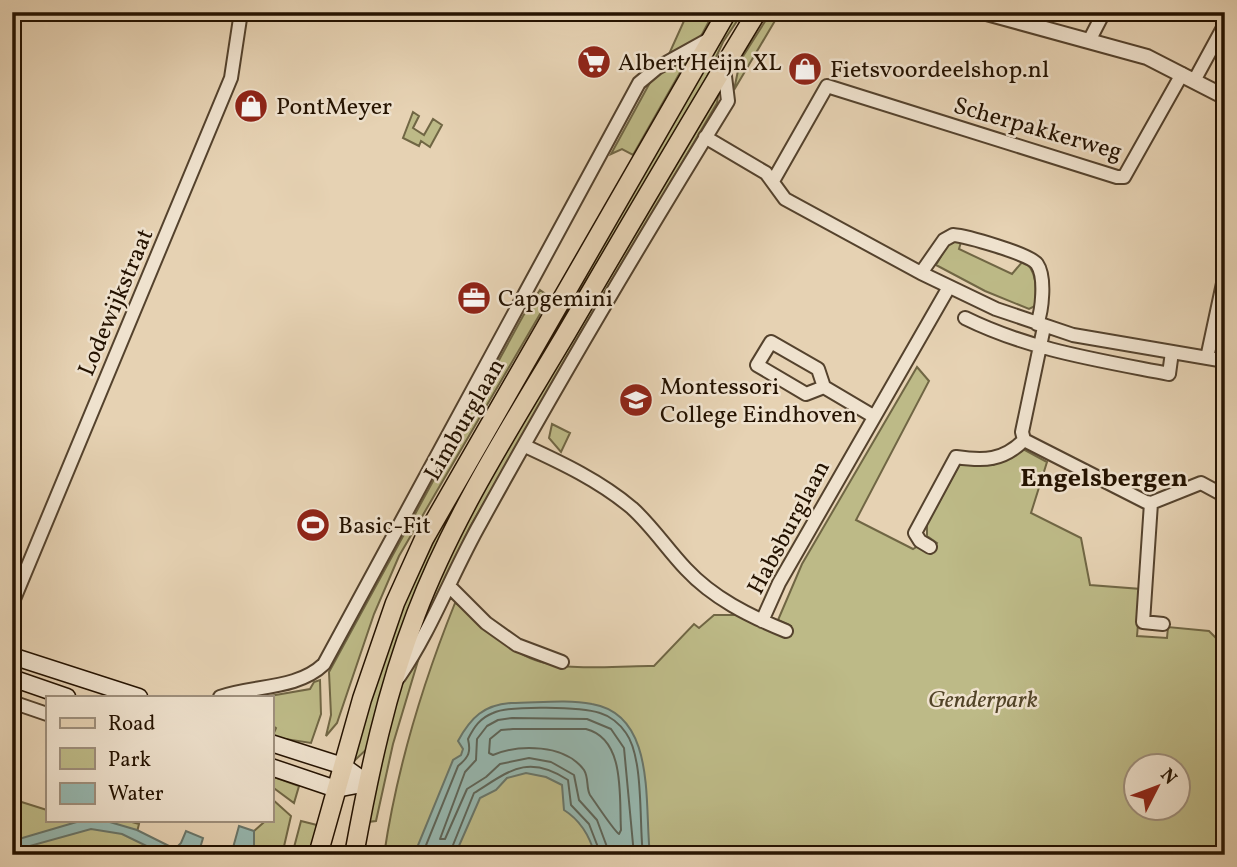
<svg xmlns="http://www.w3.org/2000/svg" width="1237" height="867" font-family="Vollkorn,serif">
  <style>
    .green { fill: #bdba87; stroke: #706644; stroke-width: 2; fill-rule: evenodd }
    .water { fill: #96b7af; stroke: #687569; stroke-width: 2 }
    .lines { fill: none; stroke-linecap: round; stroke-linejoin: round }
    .shore { stroke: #5d6458; stroke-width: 2 }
    .minor-casing { stroke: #54422d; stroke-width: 16 }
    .tertiary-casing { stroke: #54422d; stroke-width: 18 }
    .secondary-casing { stroke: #241200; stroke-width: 19 }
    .primary-casing { stroke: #241200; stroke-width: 21 }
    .minor { stroke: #efe2ce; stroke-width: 12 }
    .tertiary { stroke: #efe2ce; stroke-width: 14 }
    .secondary { stroke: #efe2ce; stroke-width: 16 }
    .primary { stroke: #e6d2b3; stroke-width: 18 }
    .labels { text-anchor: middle; stroke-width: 5; stroke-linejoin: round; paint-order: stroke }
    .poi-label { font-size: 24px; fill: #241200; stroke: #efe2ce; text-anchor: start }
    .street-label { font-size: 24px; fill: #241200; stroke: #efe2ce }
    .park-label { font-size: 24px; font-style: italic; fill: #524428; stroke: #efe2ce }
    .neighbourhood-label { font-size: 26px; font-weight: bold; fill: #241200; stroke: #efe2ce }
  </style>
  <rect width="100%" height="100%" fill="#e6d2b3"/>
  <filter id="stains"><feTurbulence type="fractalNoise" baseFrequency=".00286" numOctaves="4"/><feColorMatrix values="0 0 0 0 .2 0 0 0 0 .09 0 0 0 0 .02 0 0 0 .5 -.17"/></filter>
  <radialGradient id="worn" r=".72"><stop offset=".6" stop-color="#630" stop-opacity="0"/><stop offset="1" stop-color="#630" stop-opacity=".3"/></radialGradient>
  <path class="green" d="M688 12H714L700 38 669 54Z
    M735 12H743L723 42 701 90 491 448 368 748 355 760 352 757 399 614 447 513Z
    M771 12 779 14 734 90 740 61Z
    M690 55 633 155 622 149 611 154 653 77Z
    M719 90 717 103 470 527 413 650 438 580 484 487Z
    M413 112 419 116 413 128 424 135 433 119 442 125 430 147 421 141 419 146 403 138Z
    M957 241 961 242 959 249 1012 274 1023 261C1038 270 1036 290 1035 306L1029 309 985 291 936 265 948 244Z
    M540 290 550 297 399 556 374 614 337 723 326 736 331 715 329 672 523 316Z
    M917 367 929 381 856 520 913 549 918 546 932 552 937 543 927 536V524L960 464 993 465 1023 449 1047 462 1031 513 1081 538 1090 585 1141 589 1137 636 1167 638 1168 627 1209 631 1225 647V855H384C397 767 422 685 455 603 480 613 498 638 520 653 555 675 613 665 654 666L694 624 699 628 714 615H736L787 636 791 626 778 620 802 564ZM1136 766H1178V808H1136Z
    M552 424 570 433 561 452 549 438Z
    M420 654 393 744 376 821 367 822 398 691Z
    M320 680 321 714 311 743 272 737 276 728 273 726 271 732V697H264L310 689 314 682Z
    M271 776 299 786 294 803 271 786Z
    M271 798 291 816 282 855H254V831L263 823 259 820H271Z
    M12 799 47 810V820H125L139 824 137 832 185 855H12Z
    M301 821 317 825 311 855H292Z"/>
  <path class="water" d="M511 703C537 703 566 699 592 704 657 715 644 805 650 855H595C590 837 580 820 564 810L562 785 546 777 526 773 507 778 496 790 480 798 455 855H414L453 760 461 755 463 749 458 741C471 717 484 705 511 703Z
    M103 820 137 830 175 849 181 843 186 831 203 838 198 855H165L122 834 91 829 12 851V841L80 821Z
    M239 826 254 831V855H231Z"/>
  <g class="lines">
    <path class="shore" d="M586 729C626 739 619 798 621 830L619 834C614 831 595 802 590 795 586 788 589 778 584 770 565 744 519 744 493 755L489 753 490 739 501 730 513 729Z
      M422 855 458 766C469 757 471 752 468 739 474 727 480 718 493 713 510 705 582 707 600 713 610 716 620 724 626 733 644 758 639 823 643 855
      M449 855 474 793C508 772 527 753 568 780L571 805 589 824 601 855
      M610 855 597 820 579 800 574 775 551 762 529 758 500 764 486 777 467 789 445 839H440L465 772 476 760 477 739 487 726 498 720 512 718 587 719 611 729 624 748 634 855"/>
    <g class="minor-casing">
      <path id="minor" d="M1089 41 1104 12
        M1194 81 1225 24
        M705 137 766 173 785 199 921 273 996 309 1073 335 1225 361
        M773 181 827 86 1117 177H1124L1182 74
        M921 273 944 240 953 235C966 236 1030 254 1037 264 1046 277 1042 311 1037 324
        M965 318C1030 350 1098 360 1169 374L1172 352
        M1044 327 1022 432 1024 440 1146 502 1151 503 1201 483 1225 496
        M1207 358 1225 274
        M824 387 806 394 757 365 771 342 818 369 824 387 873 416
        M525 446C562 463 600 481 632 508 652 526 667 549 686 569 713 598 749 616 786 631
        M1151 503 1143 622 1163 624
        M930 547 920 541 915 533 956 457C984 461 1003 461 1024 440
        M449 586 486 623 517 645 562 662
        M12 604 231 78 241 12
        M762 621 779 583 949 287
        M399 677C432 629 452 573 481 522 559 380 643 239 728 101L724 68
        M220 697C253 685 297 690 324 664L639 83 657 68 711 38
        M12 702 47 714"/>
    </g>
    <g class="tertiary-casing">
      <path id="tertiary" d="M983 12 1147 57 1225 97"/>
    </g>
    <g class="secondary-casing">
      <path id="secondary" d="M12 656 139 697
        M12 678 67 697
        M271 743 343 766 367 783
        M271 767 336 789 367 783"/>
    </g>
    <g class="primary-casing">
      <path id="primary" d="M318 855 362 699 395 603 424 539 727 12
        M354 855C369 773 386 692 416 614 453 517 510 428 563 339 627 230 691 120 757 12"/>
    </g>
    <use href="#minor" class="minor"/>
    <use href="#tertiary" class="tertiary"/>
    <use href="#secondary" class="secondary"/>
    <use href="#primary" class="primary"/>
  </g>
  <defs>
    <g id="supermarket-disc" transform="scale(1.75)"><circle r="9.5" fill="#8f2418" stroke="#efe2ce"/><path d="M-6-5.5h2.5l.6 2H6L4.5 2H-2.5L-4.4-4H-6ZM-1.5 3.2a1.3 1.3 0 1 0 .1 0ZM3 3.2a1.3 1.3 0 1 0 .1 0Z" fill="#fff"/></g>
    <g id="shop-disc" transform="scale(1.75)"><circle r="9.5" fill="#8f2418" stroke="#efe2ce"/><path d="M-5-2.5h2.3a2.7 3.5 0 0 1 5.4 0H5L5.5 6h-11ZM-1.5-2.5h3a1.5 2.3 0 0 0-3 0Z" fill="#fff"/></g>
    <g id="office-disc" transform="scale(1.75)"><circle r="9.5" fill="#8f2418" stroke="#efe2ce"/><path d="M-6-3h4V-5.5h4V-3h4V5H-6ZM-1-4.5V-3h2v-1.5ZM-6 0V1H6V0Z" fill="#fff"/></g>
    <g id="school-disc" transform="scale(1.75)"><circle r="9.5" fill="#8f2418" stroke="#efe2ce"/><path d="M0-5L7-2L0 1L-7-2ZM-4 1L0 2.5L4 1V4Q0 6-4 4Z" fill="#fff"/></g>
    <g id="stadium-disc" transform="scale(1.75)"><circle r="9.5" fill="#8f2418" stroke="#efe2ce"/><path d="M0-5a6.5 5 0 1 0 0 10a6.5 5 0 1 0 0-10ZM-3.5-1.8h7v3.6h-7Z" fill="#fff"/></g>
  </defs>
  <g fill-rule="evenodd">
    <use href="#supermarket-disc" x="594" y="62"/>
    <use href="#shop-disc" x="805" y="69"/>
    <use href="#shop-disc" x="251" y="106"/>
    <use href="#office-disc" x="474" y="298"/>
    <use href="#school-disc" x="636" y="400"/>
    <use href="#stadium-disc" x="313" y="525"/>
  </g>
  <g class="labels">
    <g class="poi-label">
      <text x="618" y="70">Albert Heijn XL</text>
      <text x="830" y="77">Fietsvoordeelshop.nl</text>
      <text x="276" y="114">PontMeyer</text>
      <text x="498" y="306">Capgemini</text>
      <text x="660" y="394">Montessori<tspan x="660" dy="28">College Eindhoven</tspan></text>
      <text x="338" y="533">Basic-Fit</text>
    </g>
    <g class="street-label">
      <text transform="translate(1038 128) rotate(16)" y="8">Scherpakkerweg</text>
      <text transform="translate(115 302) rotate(-67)" y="8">Lodewijkstraat</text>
      <text transform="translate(464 419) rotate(-60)" y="8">Limburglaan</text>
      <text transform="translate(788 527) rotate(-62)" y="8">Habsburglaan</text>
    </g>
    <g class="park-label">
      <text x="983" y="707">Genderpark</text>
    </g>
    <g class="neighbourhood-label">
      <text x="1104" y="486">Engelsbergen</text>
    </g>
  </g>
  <rect width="1237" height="867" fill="none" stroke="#e6d2b3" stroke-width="42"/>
  <rect x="14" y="14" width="1209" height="839" fill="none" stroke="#241200" stroke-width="3.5"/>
  <rect x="21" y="21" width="1195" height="825" fill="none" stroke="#241200" stroke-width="2"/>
  <rect x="46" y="696" width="228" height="126" fill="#efe2ce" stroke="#9e8f7c" stroke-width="2"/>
  <rect x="60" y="718" width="35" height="10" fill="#e6d2b3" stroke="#9e8f7c" stroke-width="2"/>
  <text x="108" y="730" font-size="21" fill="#241200">Road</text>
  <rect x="60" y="748" width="35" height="21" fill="#bdba87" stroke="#9e8f7c" stroke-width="2"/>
  <text x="108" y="766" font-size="21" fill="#241200">Park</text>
  <rect x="60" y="783" width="35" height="21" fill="#96b7af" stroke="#9e8f7c" stroke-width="2"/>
  <text x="108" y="800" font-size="21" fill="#241200">Water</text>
  <g transform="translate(1157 787) rotate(48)"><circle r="33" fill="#efe2ce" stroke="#9e8f7c" stroke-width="2"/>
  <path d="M0-5L12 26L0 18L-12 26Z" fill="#8f2418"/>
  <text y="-10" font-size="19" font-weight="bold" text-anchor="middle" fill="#241200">N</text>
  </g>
  <rect width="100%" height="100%" filter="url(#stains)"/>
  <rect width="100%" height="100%" fill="url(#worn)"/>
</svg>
